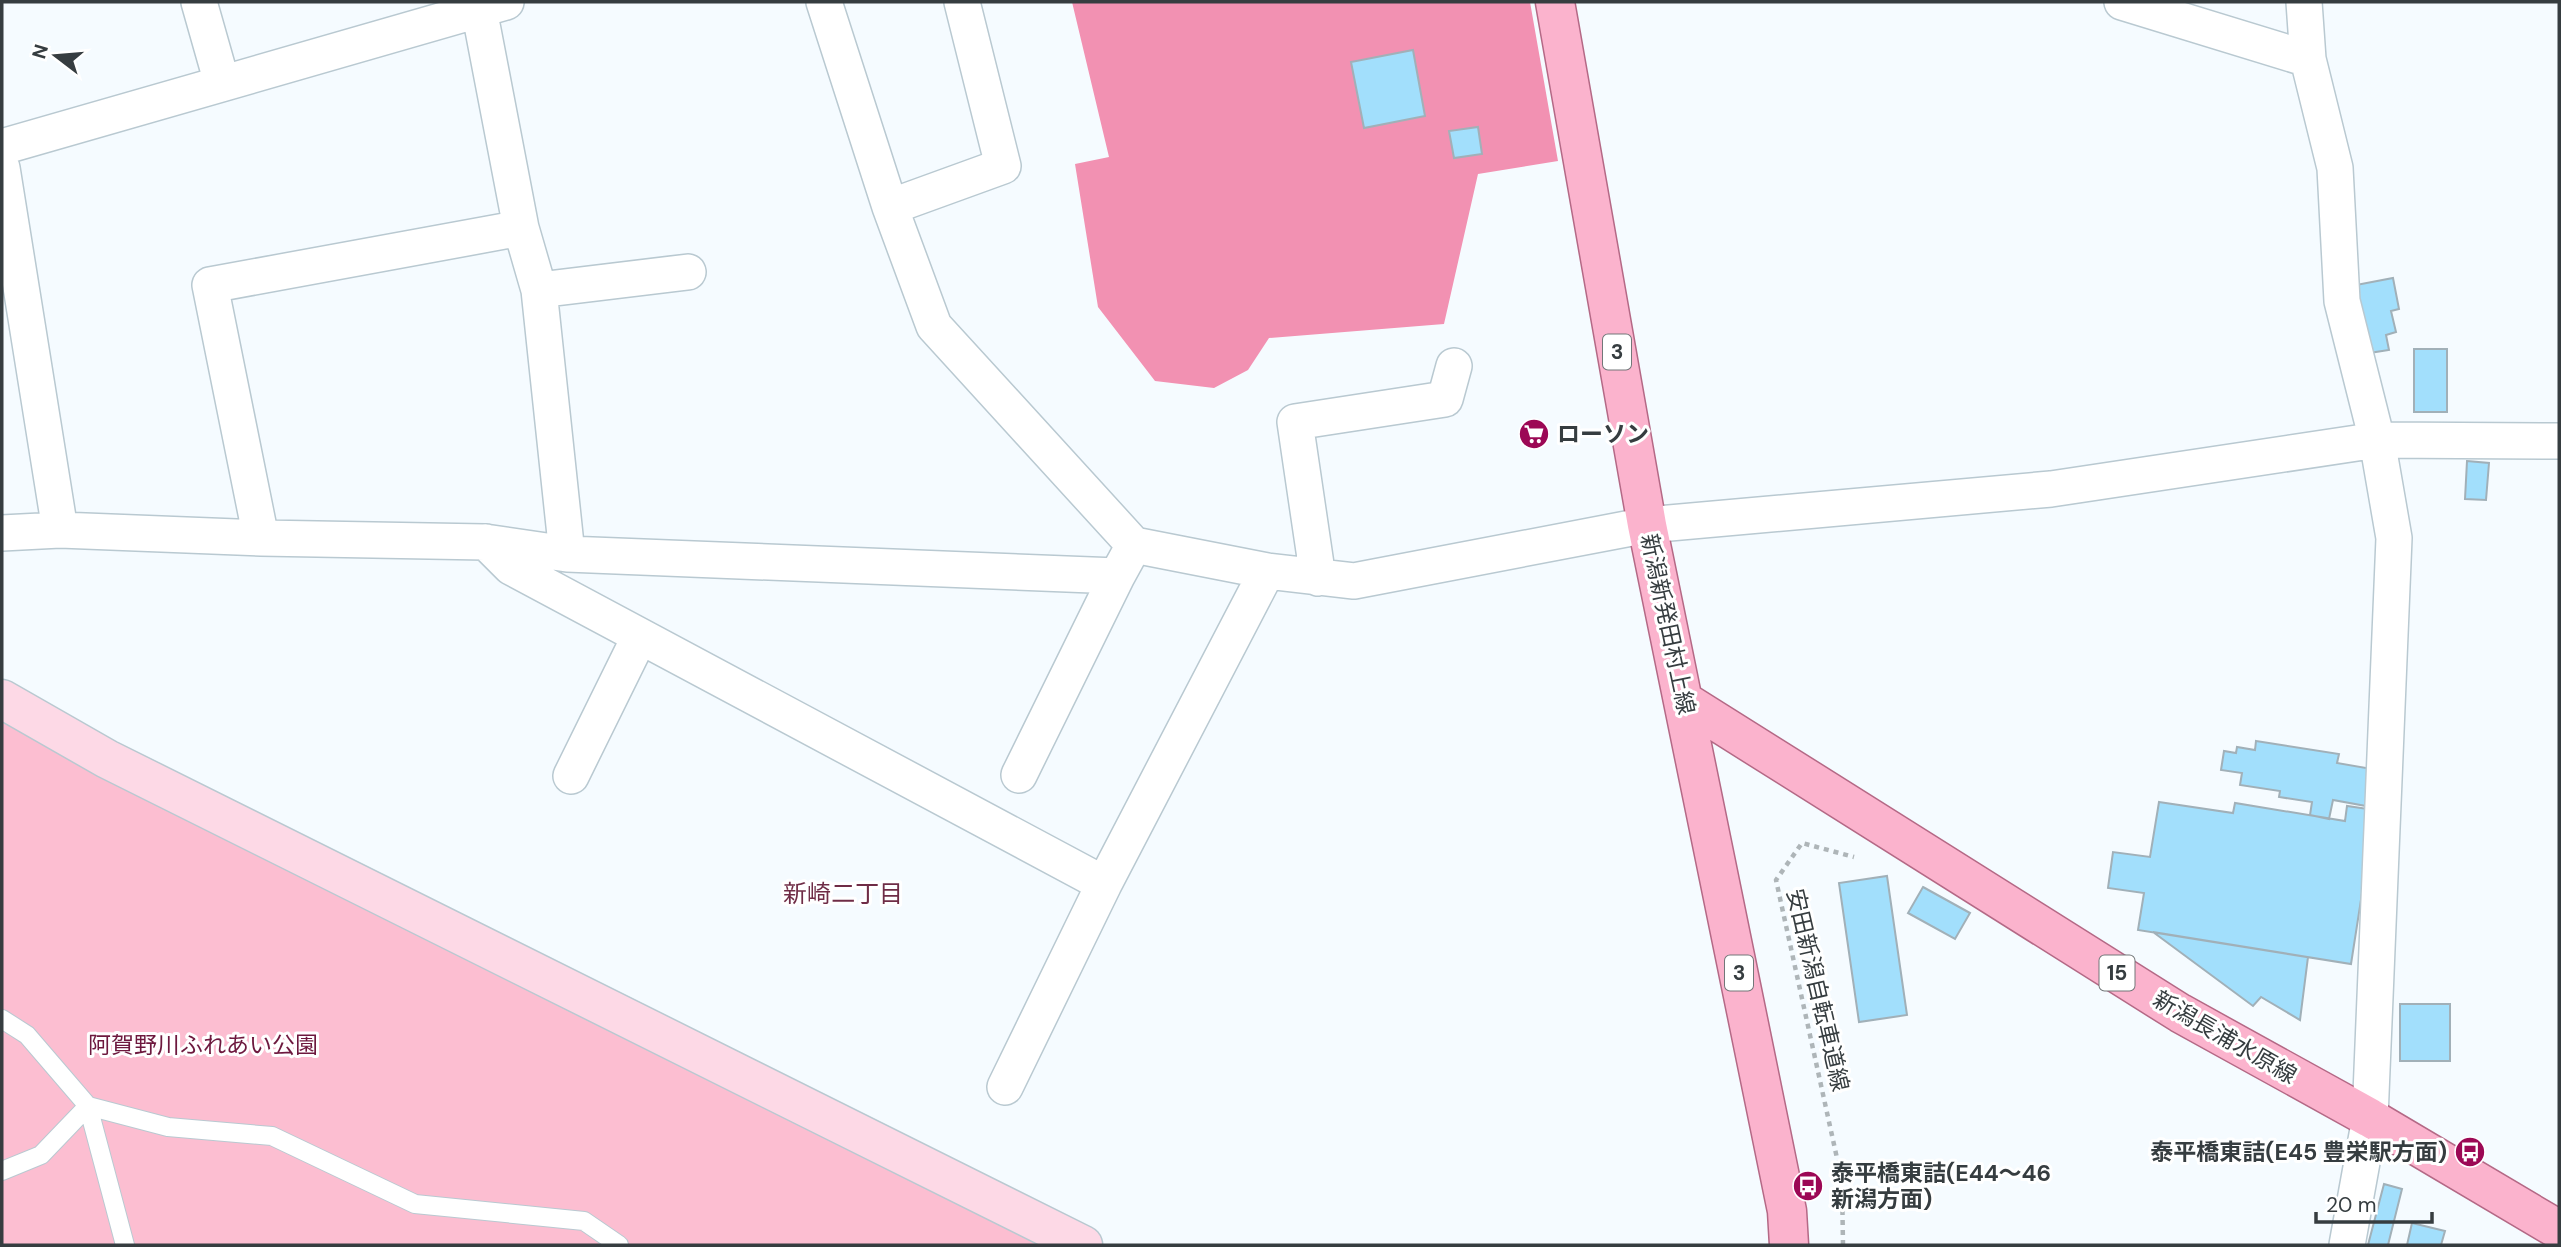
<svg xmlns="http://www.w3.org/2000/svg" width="2561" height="1247" font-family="'DM Sans','Noto Sans JP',sans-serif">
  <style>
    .green { fill: #fcbed1 }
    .forest { fill: #f291b2 }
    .building { fill: #a2dffc; stroke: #a1b0b8; stroke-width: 2 }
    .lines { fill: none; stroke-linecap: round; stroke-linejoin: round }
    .lane-casing { stroke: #b9c9d1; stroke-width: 20 }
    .street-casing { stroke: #b9c9d1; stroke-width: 38 }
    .secondary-casing { stroke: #b9c9d1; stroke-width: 41 }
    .primary-casing { stroke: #b46986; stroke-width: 41 }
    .path { stroke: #aeb5b8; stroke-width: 4.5; stroke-dasharray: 5 5; stroke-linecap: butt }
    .lane { stroke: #fff; stroke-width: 18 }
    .street { stroke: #fff; stroke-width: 35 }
    .secondary { stroke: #fdd9e6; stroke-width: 38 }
    .primary { stroke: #fbb3cd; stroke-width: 38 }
    .labels { text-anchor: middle; stroke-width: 6; stroke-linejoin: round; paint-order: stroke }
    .shield { fill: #fff; stroke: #727779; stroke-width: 2 }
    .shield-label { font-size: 21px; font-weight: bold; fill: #363d40 }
    .poi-label { font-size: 23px; font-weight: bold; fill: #363d40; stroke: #fff; text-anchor: start }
    .street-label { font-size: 23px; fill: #363d40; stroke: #fff }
    .park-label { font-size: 23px; fill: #6d183e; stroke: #fff }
    .neighbourhood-label { font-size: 24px; fill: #6f2c46; stroke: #fff }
  </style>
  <rect width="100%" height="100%" fill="#f5fbff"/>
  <path class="green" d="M2 716 691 1065 1038 1245H2Z"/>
  <path class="forest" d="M1072 2H1530L1558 161 1478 174 1444 324 1269 338 1248 370 1214 388 1155 381 1098 307 1075 164 1109 157Z"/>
  <path class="building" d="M1413 50 1425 116 1364 128 1351 62Z
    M1478 127 1482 154 1454 158 1449 131Z
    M2393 278 2399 309 2391 311 2396 332 2386 335 2389 350 2369 353 2356 285Z
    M2414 349H2447V412H2414Z
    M2467 461 2489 463 2486 500 2465 499Z
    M2256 741 2339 754 2337 763 2372 769 2366 806 2333 800 2329 819 2310 815 2312 802 2279 797 2280 791 2240 785 2242 773 2221 770 2224 751 2236 753 2237 747 2255 750Z
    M2159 802 2233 813 2235 803 2345 821 2347 806 2375 810 2351 964 2138 930 2144 893 2108 888 2113 852 2150 857Z
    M1887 876 1907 1015 1859 1022 1839 883Z
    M1923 887 1970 913 1955 939 1908 913Z
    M2153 932 2308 957 2300 1020 2261 997 2253 1006Z
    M2400 1004H2450V1061H2400Z
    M2384 1184 2402 1189 2388 1245H2368Z
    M2412 1223 2445 1231 2441 1245H2407Z"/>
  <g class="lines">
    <g class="lane-casing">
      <path id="lane" d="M2 1019 27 1035 88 1106 168 1127 272 1136 415 1204 584 1221 619 1245
        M2 1171 41 1155 88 1106 125 1245"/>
    </g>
    <g class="street-casing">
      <path id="street" d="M199 2 222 83
        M824 2 890 207 934 326 1134 545 1267 571 1354 581 1647 525 2051 489 2377 440 2559 441
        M2122 2 2308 59
        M2304 2 2308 59 2335 168 2342 301 2377 440 2394 538 2370 1118 2347 1245
        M479 9 521 228 539 290 567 554
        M2 147 506 2
        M2 168 60 530
        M890 207 1003 166 962 2
        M539 290 688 272
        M2 533 60 530 261 538 485 542 567 554 1117 576 1134 545
        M261 538 210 285 521 228
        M486 542 511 567 1104 884 1267 571
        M1318 578 1295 422 1445 399 1454 366
        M1019 775 1117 576
        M571 776 640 636
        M1005 1087 1104 884"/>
    </g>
    <g class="secondary-casing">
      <path id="secondary" d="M2 699 107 759 1083 1245"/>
    </g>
    <g class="primary-casing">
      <path id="primary" d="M1555 2 1647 525 1787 1211 1789 1245
        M1684 701 2180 1013 2370 1118 2559 1230"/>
    </g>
    <path class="path" d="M1843 1245 1842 1181 1776 880 1802 843 1854 857"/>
    <use href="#lane" class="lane"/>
    <use href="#street" class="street"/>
    <use href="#secondary" class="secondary"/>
    <use href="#primary" class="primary"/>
  </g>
  <defs>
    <g id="supermarket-disc" transform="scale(1.575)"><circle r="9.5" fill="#9c0855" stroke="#fff"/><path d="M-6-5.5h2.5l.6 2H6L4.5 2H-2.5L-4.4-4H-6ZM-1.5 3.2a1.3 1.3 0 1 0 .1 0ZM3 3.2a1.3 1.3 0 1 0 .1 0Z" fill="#fff"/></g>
    <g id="bus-disc" transform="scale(1.575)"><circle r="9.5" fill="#9c0855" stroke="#fff"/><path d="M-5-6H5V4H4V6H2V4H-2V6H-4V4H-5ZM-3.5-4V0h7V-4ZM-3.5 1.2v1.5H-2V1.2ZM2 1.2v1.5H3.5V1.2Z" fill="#fff"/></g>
  </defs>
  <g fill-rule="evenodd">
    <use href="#supermarket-disc" x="1534" y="434"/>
    <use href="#bus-disc" x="2470" y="1152"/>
    <use href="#bus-disc" x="1808" y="1186"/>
  </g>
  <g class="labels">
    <g class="shield">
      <rect x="1603" y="334.5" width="28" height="35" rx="5"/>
      <rect x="1725" y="955.5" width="28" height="35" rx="5"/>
      <rect x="2099.5" y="955.5" width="35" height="35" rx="5"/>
    </g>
    <g class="shield-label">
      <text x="1617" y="359">3</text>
      <text x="1739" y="980">3</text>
      <text x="2117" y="980">15</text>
    </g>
    <g class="poi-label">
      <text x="1557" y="442">ローソン</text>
      <text x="2447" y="1160" text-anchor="end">泰平橋東詰(E45 豊栄駅方面)</text>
      <text x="1831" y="1181">泰平橋東詰(E44～46<tspan x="1831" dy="26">新潟方面)</tspan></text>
    </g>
    <g class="street-label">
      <text transform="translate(1668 624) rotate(78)" y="8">新潟新発田村上線</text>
      <text transform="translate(1818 990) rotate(77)" y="8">安田新潟自転車道線</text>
      <text transform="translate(2225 1037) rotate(30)" y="8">新潟長浦水原線</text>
    </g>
    <g class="park-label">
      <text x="203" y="1053">阿賀野川ふれあい公園</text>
    </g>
    <g class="neighbourhood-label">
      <text x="843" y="902">新崎二丁目</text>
    </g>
  </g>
  <rect width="2561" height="1247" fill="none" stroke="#363d40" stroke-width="7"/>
  <g transform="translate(56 56) rotate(286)" stroke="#ffffff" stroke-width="5" paint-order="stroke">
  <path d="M0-5L12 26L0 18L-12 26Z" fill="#363d40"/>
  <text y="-10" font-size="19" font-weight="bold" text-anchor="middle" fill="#363d40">N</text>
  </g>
  <path d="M2316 1212v10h116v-10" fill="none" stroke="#363d40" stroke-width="3.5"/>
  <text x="2326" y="1212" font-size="21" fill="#363d40" stroke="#ffffff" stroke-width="5" paint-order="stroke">20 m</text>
</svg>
